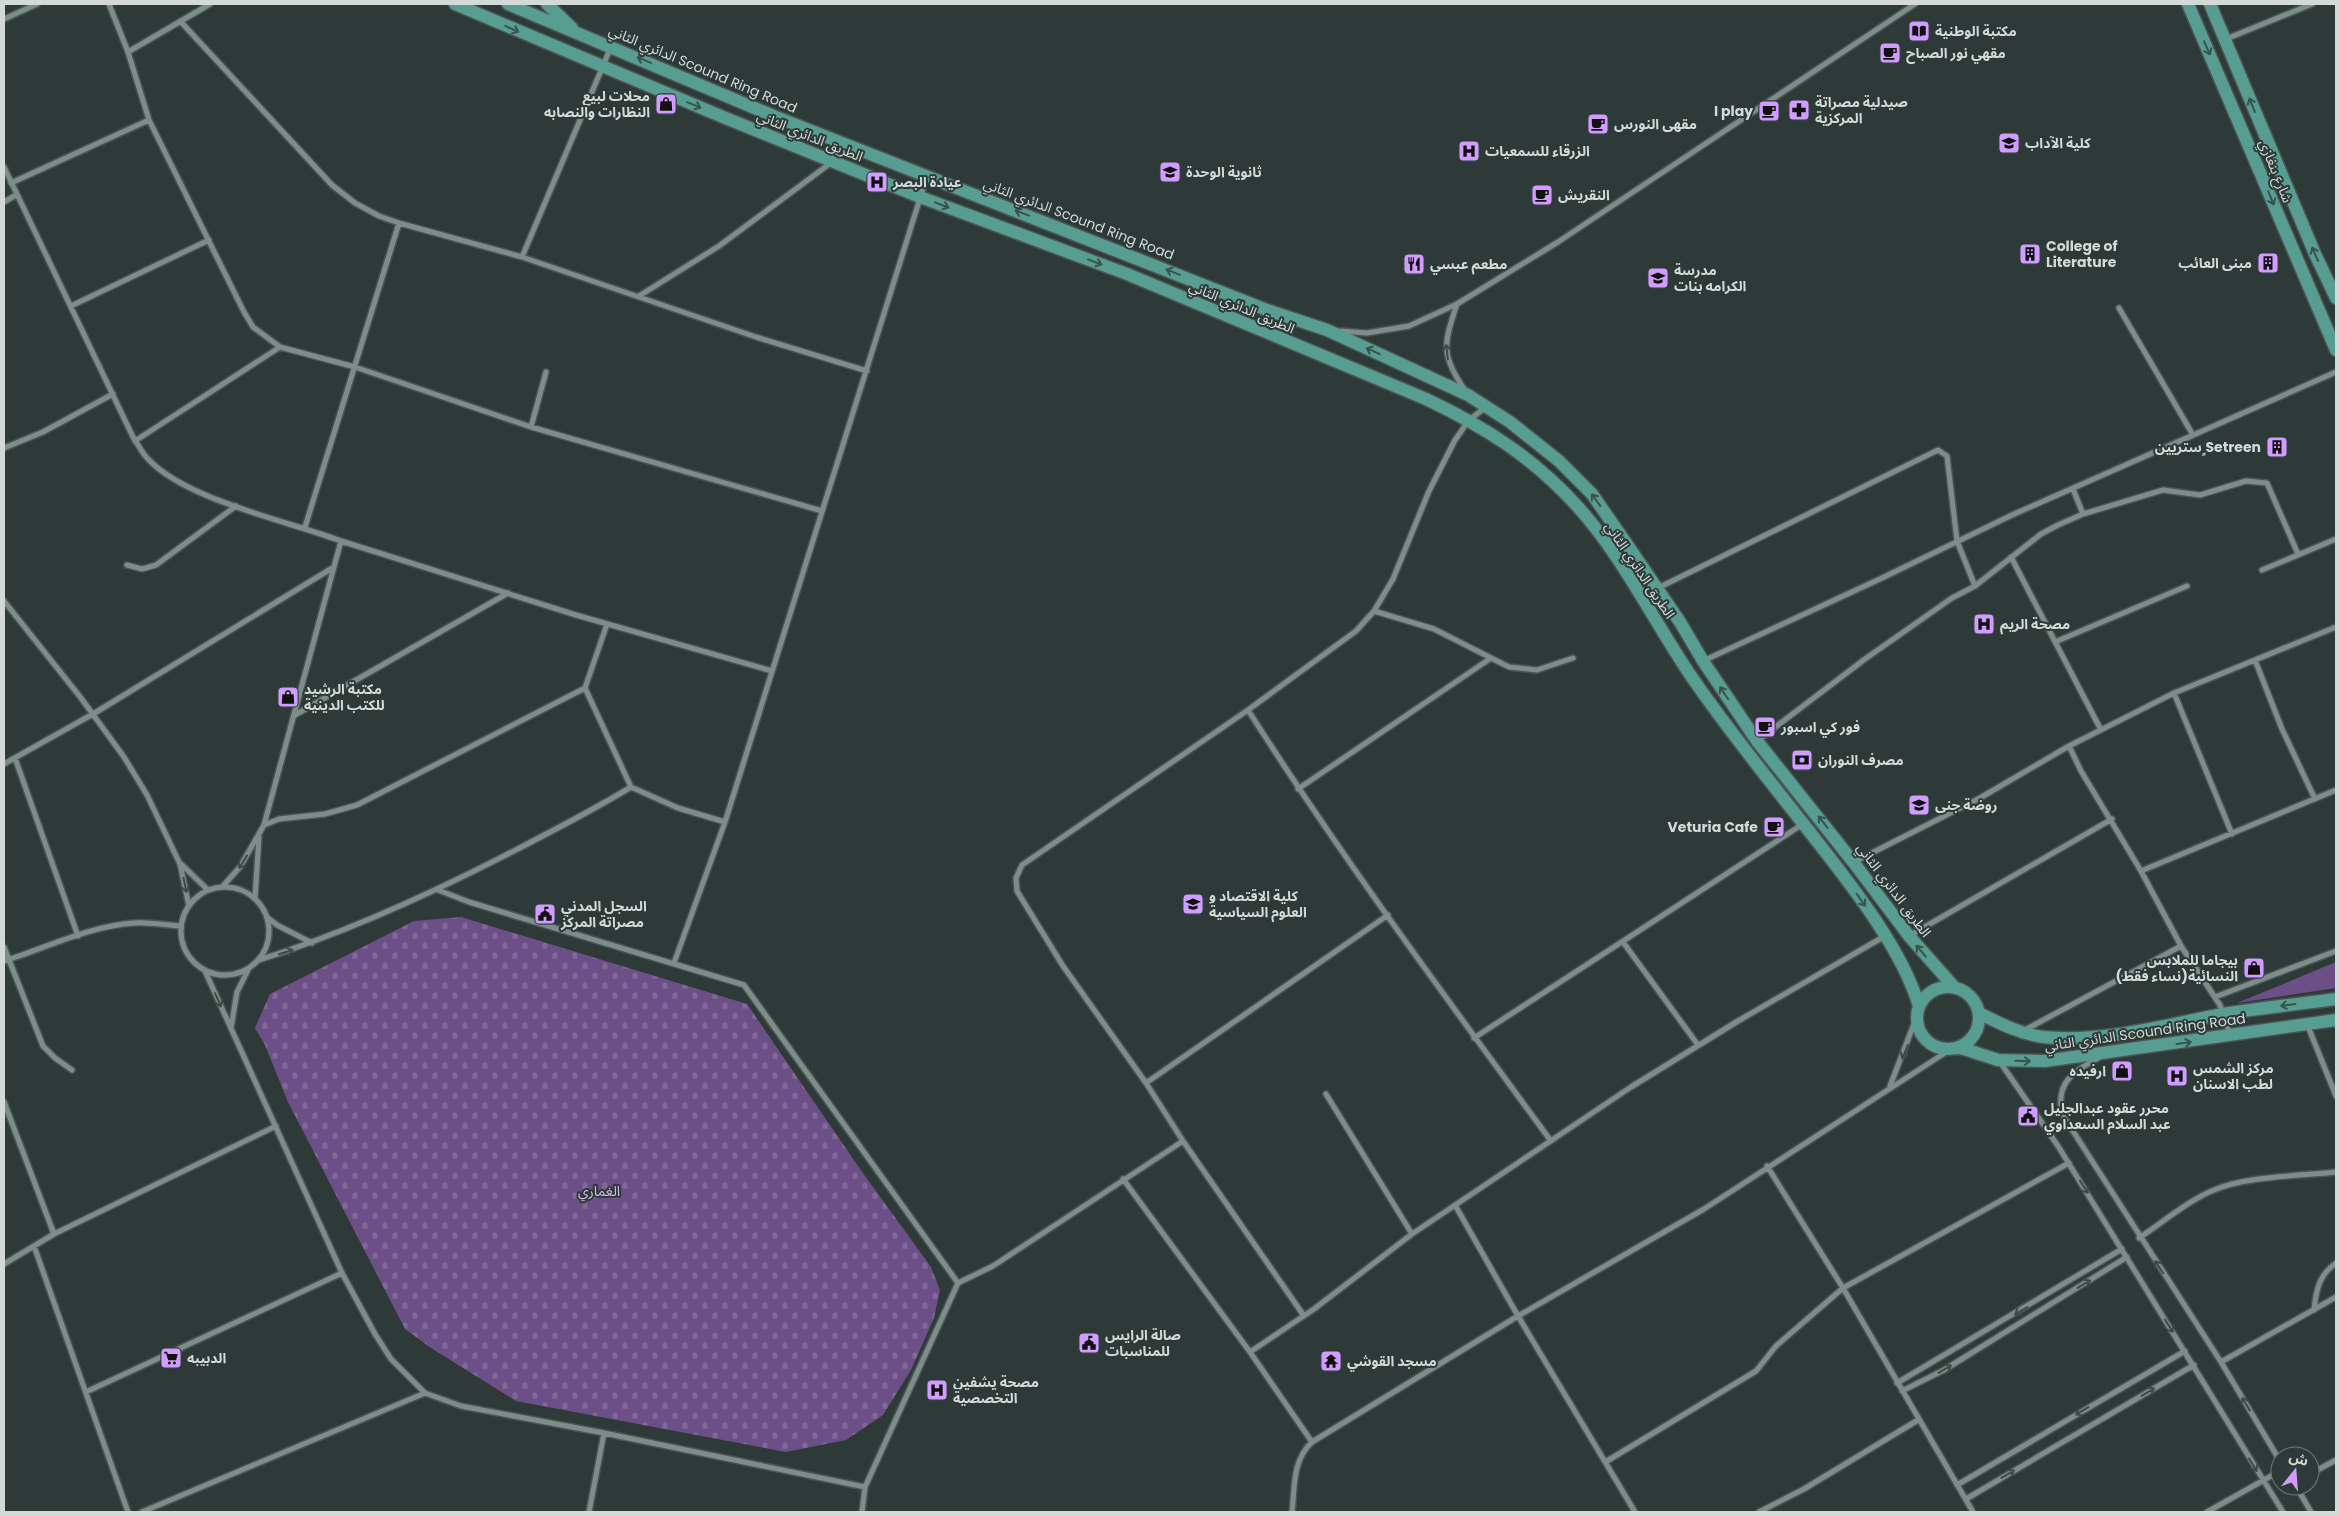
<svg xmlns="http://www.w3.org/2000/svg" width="2340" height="1516" font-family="Poppins,'Noto Sans Arabic',sans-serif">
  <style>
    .green { fill: #6d4f88 }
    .cemetery { fill: url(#cemetery-stones) }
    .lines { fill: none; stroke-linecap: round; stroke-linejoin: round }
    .street-casing { stroke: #4a5553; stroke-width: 8 }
    .primary-casing { stroke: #4a5553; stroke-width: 15 }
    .street { stroke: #7d8d89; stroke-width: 5 }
    .primary { stroke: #589d91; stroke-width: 12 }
    .oneway { stroke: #38534e }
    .oneway2 { stroke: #3d4b47 }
    .labels { text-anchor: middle; stroke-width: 4; stroke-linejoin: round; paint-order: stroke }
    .poi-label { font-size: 14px; font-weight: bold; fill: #d2dad8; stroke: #2d3a37; text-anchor: start }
    .street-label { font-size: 14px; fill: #d2dad8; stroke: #2d3a37 }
    .park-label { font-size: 14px; fill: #d7baf3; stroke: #2d3a37 }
  </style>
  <defs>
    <pattern id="cemetery-stones" width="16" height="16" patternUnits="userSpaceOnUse" patternTransform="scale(1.25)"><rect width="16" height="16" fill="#6d4f88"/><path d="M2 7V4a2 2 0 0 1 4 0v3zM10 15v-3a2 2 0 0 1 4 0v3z" fill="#816898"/></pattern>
  </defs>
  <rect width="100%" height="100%" fill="#2d3a37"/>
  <path class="green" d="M2336 962V988L2237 1003Z"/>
  <path class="cemetery" d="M461 917 747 1004 860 1169 931 1267 940 1290 934 1318 911 1370 883 1415 846 1440 786 1452 516 1401 431 1348 405 1329 288 1102 265 1045 255 1028 270 994 414 921Z"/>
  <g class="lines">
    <g class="street-casing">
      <path id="street" d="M109 4 128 52 149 120 244 312 253 327 280 347 355 367 531 427 822 511
        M4 19 37 4
        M181 22 332 185 355 203 379 216 399 223 522 257 756 337 867 371
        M2226 39 2312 4
        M128 52 210 4
        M4 167 133 437C138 444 142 453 148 459 186 500 288 521 341 541L264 825 240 867 222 887
        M11 183 149 120
        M4 202 16 195
        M522 257 611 47
        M639 296 719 246 832 162
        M1457 304C1444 343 1440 355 1465 390
        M71 306 209 240
        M2119 308 2193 435
        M1340 331 1367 333 1409 326 1457 304 1558 242 1915 4
        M531 427 546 372
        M135 441 280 347
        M4 448 43 432 113 394
        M2073 489 2083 514
        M305 527 399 223
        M341 541 576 615 772 671
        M2011 557 2101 730
        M127 565 142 569 156 565 236 506
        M2262 570 2336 539
        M1658 588 1938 450 1947 456 1957 541 1975 586
        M4 601 81 698 124 757 147 795 180 864 189 906
        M1374 611 1434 629 1509 667 1537 670 1573 658
        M2055 642 2187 586
        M2255 660 2282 729 2315 799
        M1703 661 1882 578 2012 515 2336 372
        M585 688 631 787
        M2174 693 2232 834
        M1248 710C1342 858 1447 999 1551 1141
        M295 715 508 593
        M1757 741 1865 659 1952 598 1975 586 2041 534 2058 525 2083 514 2163 490 2200 495 2246 481 2267 483 2298 554
        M2069 746 2081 771 2141 871 2181 946 2220 1005 2230 1035
        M15 758 78 936
        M4 764 93 714 334 567
        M1298 789 1491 658
        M264 825 279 819 325 814 357 805 585 688 607 624
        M1854 862 1980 798 2069 746 2174 693 2336 627
        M181 864 208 890
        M2141 871 2336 790
        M181 931a44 44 0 1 1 88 0a44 44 0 1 1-88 0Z
        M438 890 469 902 744 985 958 1283
        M255 898 259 837
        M268 918 277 925 312 943
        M1909 936 2112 819
        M1623 942 1698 1045
        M4 947 43 1046 55 1058 72 1070
        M259 960C345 933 424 897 504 856 547 834 590 812 631 787L678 808 725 822
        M4 961C46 948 89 926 134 923 149 922 165 925 181 926
        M674 963 725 822 927 176
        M205 971 342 1273 375 1334 391 1359 425 1393 461 1406 604 1433 589 1512
        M2215 997 2336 951
        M2307 1024 2336 1096
        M231 1028 237 992 248 970
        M2023 1031 2181 946
        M1474 1038 1803 824
        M2100 1057C2075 1071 2055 1081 2062 1114L2221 1362 2280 1461
        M2000 1062 2058 1146 2283 1512
        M1146 1083 1388 915
        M1890 1086 1917 1016
        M1326 1094 1412 1234
        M4 1102 54 1234
        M1767 1166 1843 1288 1973 1512
        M1123 1179 1250 1352 1312 1442
        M1455 1205 1518 1316 1635 1512
        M2139 1238C2162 1223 2189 1200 2214 1190 2246 1176 2300 1176 2336 1172
        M34 1246 128 1512
        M4 1264 54 1234 276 1126
        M2314 1310C2316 1290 2319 1275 2336 1263
        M1304 1316 1183 1141 1146 1083 1063 966 1017 891 1016 878 1022 865 1248 710 1356 631 1374 611 1393 579 1429 491 1455 440 1469 420 1486 407
        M1250 1352 1314 1309 1412 1234 1631 1087 1738 1021 1885 936
        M2221 1362 2336 1297
        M1897 1383 2122 1249
        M1902 1391 1944 1370 2127 1257
        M86 1392 342 1273
        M604 1433 865 1487
        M1607 1461 1756 1371 1776 1346 1843 1288 2069 1163
        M2310 1474 2336 1460
        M1957 1485 2185 1351
        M2296 1486 2311 1512
        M1966 1499 2194 1365
        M142 1512 425 1393
        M862 1512 865 1487 958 1283 993 1266 1183 1141
        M1292 1512C1295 1486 1292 1461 1312 1442L1518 1316 1704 1209 1951 1049
        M1759 1512 1804 1489 1918 1420
        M2207 1512 2280 1471"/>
    </g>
    <g class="primary-casing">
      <path id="primary" d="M455 4 723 117 920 197 1127 274 1426 399C1485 427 1534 458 1578 507 1623 557 1653 620 1691 676 1728 730 1769 780 1809 831 1848 881 1901 946 1919 1006
        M508 4 776 117 1267 310 1327 330 1468 395 1510 422 1559 461 1592 494 1626 543 1680 622 1703 661 1757 741 1854 863 1909 936 1954 987
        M547 4 572 28
        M2188 4 2336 350
        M2210 4 2315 254 2336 298
        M1917 1018a31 31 0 1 1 62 0a31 31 0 1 1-62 0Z
        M1979 1013C1999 1023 2020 1034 2043 1037 2103 1043 2165 1025 2223 1014 2261 1008 2299 1004 2336 999
        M1958 1047 1998 1060 2045 1061 2336 1020"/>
    </g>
    <use href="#street" class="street"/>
    <use href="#primary" class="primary"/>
  </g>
  <defs><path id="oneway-shaft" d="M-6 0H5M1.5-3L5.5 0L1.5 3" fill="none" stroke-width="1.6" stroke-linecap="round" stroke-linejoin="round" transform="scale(1.25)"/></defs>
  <g class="oneway">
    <use href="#oneway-shaft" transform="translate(512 29) rotate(24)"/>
    <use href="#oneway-shaft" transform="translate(2207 48) rotate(66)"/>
    <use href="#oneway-shaft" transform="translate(644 60) rotate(-157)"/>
    <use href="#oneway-shaft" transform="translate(694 105) rotate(23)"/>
    <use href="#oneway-shaft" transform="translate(2252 105) rotate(-112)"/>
    <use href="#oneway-shaft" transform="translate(2271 198) rotate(68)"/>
    <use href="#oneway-shaft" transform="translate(942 205) rotate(21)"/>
    <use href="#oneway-shaft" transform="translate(1022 213) rotate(-159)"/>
    <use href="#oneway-shaft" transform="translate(2315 254) rotate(-114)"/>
    <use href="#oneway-shaft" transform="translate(1095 262) rotate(21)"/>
    <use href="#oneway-shaft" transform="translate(1173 272) rotate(-158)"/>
    <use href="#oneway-shaft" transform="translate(1373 351) rotate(-156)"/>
    <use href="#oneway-shaft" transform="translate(1596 500) rotate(-126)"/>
    <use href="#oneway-shaft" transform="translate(1724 693) rotate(-124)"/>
    <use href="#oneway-shaft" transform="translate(1823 822) rotate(-128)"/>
    <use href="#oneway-shaft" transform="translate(1861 900) rotate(55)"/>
    <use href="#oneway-shaft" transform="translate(1921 951) rotate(-130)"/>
    <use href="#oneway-shaft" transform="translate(2288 1005) rotate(172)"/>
    <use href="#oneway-shaft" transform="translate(2184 1043) rotate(-8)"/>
    <use href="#oneway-shaft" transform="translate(2023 1061) rotate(2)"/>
  </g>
  <g class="oneway2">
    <use href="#oneway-shaft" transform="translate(1447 352) rotate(-96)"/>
    <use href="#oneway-shaft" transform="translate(243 862) rotate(122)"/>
    <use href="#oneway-shaft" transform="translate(185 885) rotate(78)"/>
    <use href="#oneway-shaft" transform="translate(286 952) rotate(-17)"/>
    <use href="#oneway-shaft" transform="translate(218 1000) rotate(66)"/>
    <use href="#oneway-shaft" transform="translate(1905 1052) rotate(112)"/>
    <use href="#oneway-shaft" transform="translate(2084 1187) rotate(58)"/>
    <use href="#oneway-shaft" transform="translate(2159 1267) rotate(-123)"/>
    <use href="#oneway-shaft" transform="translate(2084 1284) rotate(-31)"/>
    <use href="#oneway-shaft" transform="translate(2021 1311) rotate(149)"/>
    <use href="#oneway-shaft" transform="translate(2169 1326) rotate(58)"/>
    <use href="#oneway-shaft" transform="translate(1945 1369) rotate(-31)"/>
    <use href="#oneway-shaft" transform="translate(2148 1392) rotate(-31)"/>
    <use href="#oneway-shaft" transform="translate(2246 1404) rotate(-121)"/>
    <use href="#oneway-shaft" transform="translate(2082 1411) rotate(149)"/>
    <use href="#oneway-shaft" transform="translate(2253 1465) rotate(59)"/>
    <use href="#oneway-shaft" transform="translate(2008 1474) rotate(-31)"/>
  </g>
  <defs>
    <g id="library-square" transform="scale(1.125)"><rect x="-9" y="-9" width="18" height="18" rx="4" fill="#d09dff" stroke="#2d3a37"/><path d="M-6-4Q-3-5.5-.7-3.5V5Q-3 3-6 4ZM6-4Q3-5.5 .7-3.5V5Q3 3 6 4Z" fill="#111"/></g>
    <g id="cafe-square" transform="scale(1.125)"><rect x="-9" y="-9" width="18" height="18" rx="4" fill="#d09dff" stroke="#2d3a37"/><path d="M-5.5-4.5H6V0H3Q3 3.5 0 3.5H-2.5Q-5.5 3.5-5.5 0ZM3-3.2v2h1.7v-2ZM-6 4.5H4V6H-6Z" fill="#111"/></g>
    <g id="shop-square" transform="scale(1.125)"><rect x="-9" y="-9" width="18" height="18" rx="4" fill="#d09dff" stroke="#2d3a37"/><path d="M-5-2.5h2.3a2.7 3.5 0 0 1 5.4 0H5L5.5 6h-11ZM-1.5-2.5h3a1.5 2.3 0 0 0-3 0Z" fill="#111"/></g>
    <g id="pharmacy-square" transform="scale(1.125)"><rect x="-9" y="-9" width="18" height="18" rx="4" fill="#d09dff" stroke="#2d3a37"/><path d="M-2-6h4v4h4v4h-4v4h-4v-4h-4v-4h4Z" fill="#111"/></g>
    <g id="university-square" transform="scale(1.125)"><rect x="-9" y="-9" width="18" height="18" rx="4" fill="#d09dff" stroke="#2d3a37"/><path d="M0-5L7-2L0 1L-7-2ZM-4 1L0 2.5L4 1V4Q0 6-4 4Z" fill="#111"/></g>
    <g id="hospital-square" transform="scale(1.125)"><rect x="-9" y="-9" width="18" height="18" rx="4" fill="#d09dff" stroke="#2d3a37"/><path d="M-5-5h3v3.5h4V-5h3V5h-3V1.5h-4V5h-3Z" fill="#111"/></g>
    <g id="school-square" transform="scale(1.125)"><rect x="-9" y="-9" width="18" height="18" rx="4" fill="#d09dff" stroke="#2d3a37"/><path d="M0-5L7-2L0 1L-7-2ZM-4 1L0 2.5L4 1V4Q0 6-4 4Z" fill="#111"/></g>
    <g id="building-square" transform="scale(1.125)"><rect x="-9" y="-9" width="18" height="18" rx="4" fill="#d09dff" stroke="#2d3a37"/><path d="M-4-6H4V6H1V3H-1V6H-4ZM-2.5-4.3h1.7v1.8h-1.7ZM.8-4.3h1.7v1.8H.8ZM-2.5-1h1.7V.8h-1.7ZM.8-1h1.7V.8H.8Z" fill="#111"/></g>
    <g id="restaurant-square" transform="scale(1.125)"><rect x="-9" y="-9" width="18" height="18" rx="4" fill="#d09dff" stroke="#2d3a37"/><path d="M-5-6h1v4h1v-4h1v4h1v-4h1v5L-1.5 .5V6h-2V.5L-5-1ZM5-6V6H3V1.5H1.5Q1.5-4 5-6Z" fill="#111"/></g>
    <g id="bank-square" transform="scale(1.125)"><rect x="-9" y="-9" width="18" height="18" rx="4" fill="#d09dff" stroke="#2d3a37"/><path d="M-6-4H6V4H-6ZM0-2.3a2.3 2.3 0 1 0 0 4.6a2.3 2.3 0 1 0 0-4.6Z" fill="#111"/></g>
    <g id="civic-square" transform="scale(1.125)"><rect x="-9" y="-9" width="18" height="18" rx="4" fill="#d09dff" stroke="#2d3a37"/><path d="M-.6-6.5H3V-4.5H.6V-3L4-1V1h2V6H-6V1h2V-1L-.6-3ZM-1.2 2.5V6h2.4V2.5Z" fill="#111"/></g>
    <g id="supermarket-square" transform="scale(1.125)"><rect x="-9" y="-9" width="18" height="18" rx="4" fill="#d09dff" stroke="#2d3a37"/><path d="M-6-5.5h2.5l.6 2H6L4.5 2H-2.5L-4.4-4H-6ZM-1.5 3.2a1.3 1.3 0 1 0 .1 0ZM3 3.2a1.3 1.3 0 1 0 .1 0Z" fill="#111"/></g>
    <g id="temple-square" transform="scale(1.125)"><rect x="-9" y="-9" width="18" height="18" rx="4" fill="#d09dff" stroke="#2d3a37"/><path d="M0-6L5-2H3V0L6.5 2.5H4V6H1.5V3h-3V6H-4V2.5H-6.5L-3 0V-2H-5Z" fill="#111"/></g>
  </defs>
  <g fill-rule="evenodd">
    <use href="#library-square" x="1919" y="31"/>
    <use href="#cafe-square" x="1890" y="53"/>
    <use href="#shop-square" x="666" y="104"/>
    <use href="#pharmacy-square" x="1799" y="110"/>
    <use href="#cafe-square" x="1769" y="111"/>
    <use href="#cafe-square" x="1598" y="124"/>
    <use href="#university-square" x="2009" y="143"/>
    <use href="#hospital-square" x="1469" y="151"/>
    <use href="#school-square" x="1170" y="172"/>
    <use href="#hospital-square" x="877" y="182"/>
    <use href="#cafe-square" x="1542" y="195"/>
    <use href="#building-square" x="2030" y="254"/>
    <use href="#building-square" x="2268" y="263"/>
    <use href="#restaurant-square" x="1414" y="264"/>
    <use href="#school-square" x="1658" y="278"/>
    <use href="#building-square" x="2277" y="447"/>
    <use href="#hospital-square" x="1984" y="624"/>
    <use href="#shop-square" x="288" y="697"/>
    <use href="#cafe-square" x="1765" y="727"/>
    <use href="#bank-square" x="1802" y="760"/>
    <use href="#school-square" x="1919" y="805"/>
    <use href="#cafe-square" x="1774" y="827"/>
    <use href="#university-square" x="1193" y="904"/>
    <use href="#civic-square" x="545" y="914"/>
    <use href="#shop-square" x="2254" y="968"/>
    <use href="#shop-square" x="2122" y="1071"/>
    <use href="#hospital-square" x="2177" y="1076"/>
    <use href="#civic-square" x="2028" y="1116"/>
    <use href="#civic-square" x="1089" y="1343"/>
    <use href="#supermarket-square" x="171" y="1358"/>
    <use href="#temple-square" x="1331" y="1361"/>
    <use href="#hospital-square" x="937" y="1390"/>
  </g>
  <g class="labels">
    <g class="poi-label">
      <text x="1935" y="36">مكتبة الوطنية</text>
      <text x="1906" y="58">مقهي نور الصباح</text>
      <text x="650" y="101" text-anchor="end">محلات لبيع<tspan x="650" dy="16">النظارات والنصابه</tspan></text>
      <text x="1815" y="107">صيدلية مصراتة<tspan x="1815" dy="16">المركزية</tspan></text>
      <text x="1753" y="116" text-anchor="end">I play</text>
      <text x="1614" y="129">مقهى النورس</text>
      <text x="2025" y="148">كلية الآداب</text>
      <text x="1485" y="156">الزرقاء للسمعيات</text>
      <text x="1186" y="177">ثانوية الوحدة</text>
      <text x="893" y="187">عيادة البصر</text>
      <text x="1558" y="200">النقريش</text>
      <text x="2046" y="251">College of<tspan x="2046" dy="16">Literature</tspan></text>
      <text x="2252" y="268" text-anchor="end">مبنى العائب</text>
      <text x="1430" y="269">مطعم عبسي</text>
      <text x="1674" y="275">مدرسة<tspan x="1674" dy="16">الكرامه بنات</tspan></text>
      <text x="2261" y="452" text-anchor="end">ستريين ٍSetreen</text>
      <text x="2000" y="629">مصحة الريم</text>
      <text x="304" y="694">مكتبة الرشيد<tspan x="304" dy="16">للكتب الدينية</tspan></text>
      <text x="1781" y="732">فور كي اسبور</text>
      <text x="1818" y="765">مصرف النوران</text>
      <text x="1935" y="810">روضة جنى</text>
      <text x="1758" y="832" text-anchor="end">Veturia Cafe</text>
      <text x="1209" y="901">كلية الاقتصاد و<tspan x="1209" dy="16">العلوم السياسية</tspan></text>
      <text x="561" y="911">السجل المدني<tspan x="561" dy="16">مصراتة المركز</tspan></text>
      <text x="2238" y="965" text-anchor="end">بيجاما للملابس<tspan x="2238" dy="16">النسائية(نساء فقط)</tspan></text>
      <text x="2193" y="1073">مركز الشمس<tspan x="2193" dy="16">لطب الاسنان</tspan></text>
      <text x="2106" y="1076" text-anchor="end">ارفيده</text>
      <text x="2044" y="1113">محرر عقود عبدالجليل<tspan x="2044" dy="16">عبد السلام السعداوي</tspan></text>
      <text x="1105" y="1340">صالة الرايس<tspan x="1105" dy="16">للمناسبات</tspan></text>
      <text x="187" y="1363">الدبيبه</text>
      <text x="1347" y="1366">مسجد القوشي</text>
      <text x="953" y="1387">مصحة يشفين<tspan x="953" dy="16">التخصصية</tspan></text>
    </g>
    <g class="street-label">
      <text transform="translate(703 69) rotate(23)" y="5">الدائري الثاني Scound Ring Road</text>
      <text transform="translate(810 136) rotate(22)" y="5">الطريق الدائري الثاني</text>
      <text transform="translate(2276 171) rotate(68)" y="5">شارع بنغازي</text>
      <text transform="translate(1079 219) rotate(21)" y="5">الدائري الثاني Scound Ring Road</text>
      <text transform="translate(1242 307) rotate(23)" y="5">الطريق الدائري الثاني</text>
      <text transform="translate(1640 570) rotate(56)" y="5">الطريق الدائري الثاني</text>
      <text transform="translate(1894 890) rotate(53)" y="5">الطريق الدائري الثاني</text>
      <text transform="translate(2145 1032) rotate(-8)" y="5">الدائري الثاني Scound Ring Road</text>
    </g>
    <g class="park-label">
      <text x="599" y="1196">الغماري</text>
    </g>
  </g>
  <rect width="2340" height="1516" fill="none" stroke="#d2dad8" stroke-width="10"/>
  <g transform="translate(2295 1471) rotate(17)"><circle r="24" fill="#2d3a37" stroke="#6f7a77"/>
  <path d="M0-4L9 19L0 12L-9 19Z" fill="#d09dff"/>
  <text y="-8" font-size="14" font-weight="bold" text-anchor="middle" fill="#d2dad8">ش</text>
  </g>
</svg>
